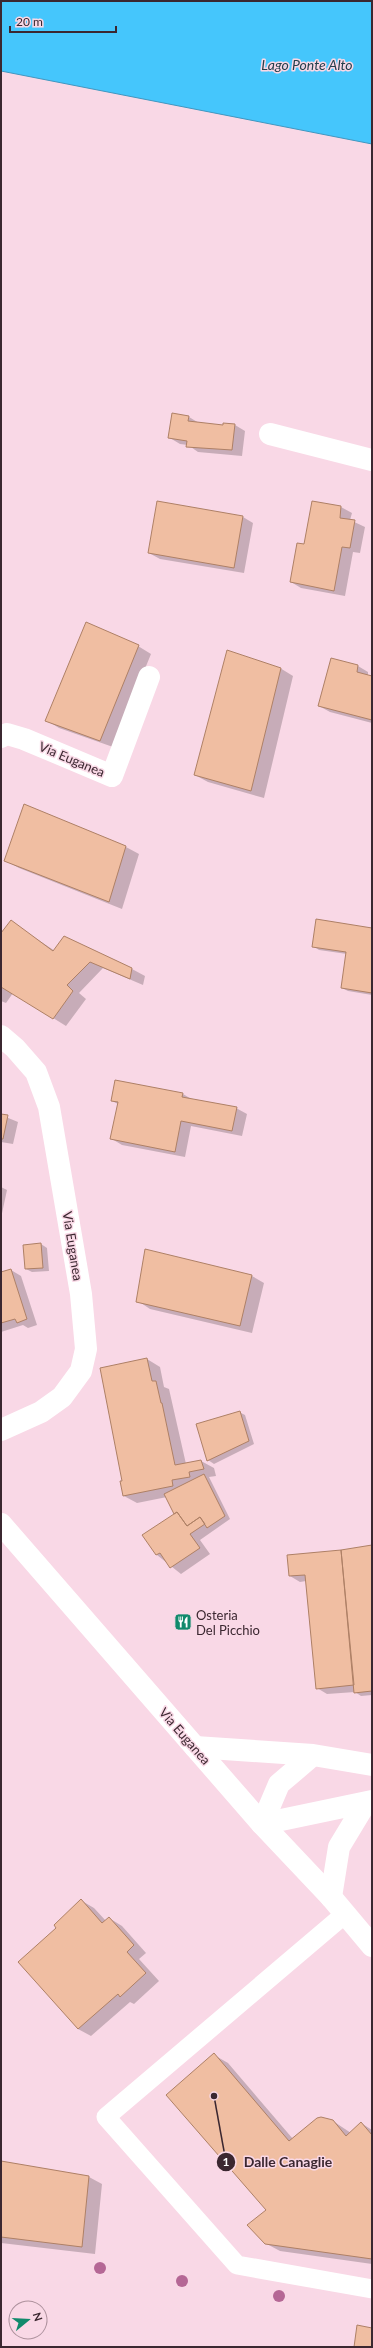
<svg xmlns="http://www.w3.org/2000/svg" width="373" height="2348" font-family="Lato,sans-serif">
  <style>
    .water { fill: #45c6fc; stroke: #4296bf }
    .shadow { fill: #0003 }
    .building { fill: #f0bea2; stroke: #ae8066 }
    .lines { fill: none; stroke-linecap: round; stroke-linejoin: round }
    .service { stroke: #fff; stroke-width: 19 }
    .minor { stroke: #fff; stroke-width: 22 }
    .tertiary { stroke: #fff; stroke-width: 22 }
    .tree { fill: #b56795 }
    .labels { text-anchor: middle; stroke-width: 3; stroke-linejoin: round; paint-order: stroke }
    .street-label { font-size: 13px; fill: #3b2730; stroke: #f9d8e6 }
    .poi-label { font-size: 13px; fill: #3b2730; stroke: #f9d8e6; text-anchor: start }
    .water-label { font-size: 14px; font-style: italic; fill: #243f4c; stroke: #f9d8e6 }
    .leader { fill: none; stroke: #3b2730; stroke-width: 1.5 }
    .callout-dot { fill: #3b2730; stroke: #f9d8e6; stroke-width: 1.5 }
    .mark-label { font-size: 12px; text-anchor: middle; font-weight: bold; fill: #fff }
    .callout-label { font-size: 14px; text-anchor: middle; font-weight: bold; fill: #3b2730; stroke: #f9d8e6; stroke-width: 3; stroke-linejoin: round; paint-order: stroke }
  </style>
  <rect width="100%" height="100%" fill="#f9d8e6"/>
  <path class="water" d="M1 1H372V144L1 71Z"/>
  <path class="shadow" d="M189 417 199 423 224 427V424L235 425 245 431 242 456 198 452 188 445 180 444 170 438Z
    M313 502 341 507 352 513 350 520 365 527 360 553 353 552 345 596 301 588 291 582 305 545Z
    M243 517 253 523 244 573 160 559 149 553Z
    M138 646 151 654 113 747 59 728 46 720Z
    M331 659 358 666 368 672V676L372 677V723L330 712 319 706Z
    M280 668 293 676 264 798 208 782 195 775Z
    M126 847 139 854 122 909 19 868 6 861Z
    M11 922 55 951 64 937 132 969 145 976 143 985 103 968 79 993 86 999 66 1026 13 993 6 1003 1 1001V935Z
    M372 929V995L348 991 342 988 347 954 319 950 313 946Z
    M183 1094 193 1100 236 1108 247 1114 242 1136 191 1126 185 1157 122 1145 112 1139 118 1104 112 1101Z
    M1 1115 18 1122 13 1144 1 1142Z
    M1 1187 7 1190 1 1218Z
    M41 1244 47 1248 49 1271 32 1272 26 1269Z
    M11 1270 21 1276 37 1325 28 1328 23 1325 1 1332V1273Z
    M252 1276 264 1283 252 1333 150 1309 138 1301Z
    M147 1359 160 1367 164 1387 169 1389 186 1464 201 1461 214 1468 216 1476 209 1477 230 1519 200 1540 210 1554 181 1574 157 1555 144 1536 176 1514 167 1497 137 1503 124 1496 121 1482 124 1481Z
    M239 1412 245 1415 254 1444 214 1464 208 1460Z
    M372 1546V1695L361 1696 355 1692 327 1694 317 1688 306 1581 300 1582 290 1576 341 1551Z
    M82 1901 94 1908 106 1921 109 1918 122 1926 146 1953 139 1959 159 1981 134 2004 130 2002 91 2036 78 2029Z
    M214 2055 228 2063 293 2139 333 2121 351 2133 361 2123 372 2130V2264L280 2251 265 2243 267 2211Z
    M1 2162 89 2177 102 2184 95 2254 1 2243Z"/>
  <path class="building" d="M172 413 189 416 188 421 223 425V423L235 424 232 450 186 447 187 441 168 438Z
    M157 501 243 516 234 568 148 553Z
    M312 501 341 506 340 518 355 520 350 548 342 547 334 591 290 582 297 543 304 544Z
    M86 622 139 645 100 741 45 721Z
    M227 650 281 668 251 791 194 775Z
    M331 658 358 665 357 672 372 676V720L318 706Z
    M24 804 126 846 109 902 4 861Z
    M316 919 372 928V993L341 988 346 952 312 947Z
    M11 920 53 951 64 936 132 968 130 979 90 962 67 985 73 991 53 1019 1 987V933Z
    M115 1080 183 1093 182 1097 237 1107 232 1131 181 1121 175 1152 110 1139 118 1102 111 1101Z
    M1 1114 8 1115 3 1139H1Z
    M41 1243 43 1268 25 1269 23 1245Z
    M145 1249 252 1275 240 1326 136 1302Z
    M11 1269 27 1319 17 1323 15 1319 1 1323V1272Z
    M147 1358 152 1381H156L161 1403H162L175 1465 201 1460 204 1469 189 1472 190 1477 172 1480 173 1486 123 1496 120 1481H122L100 1368Z
    M240 1411 249 1441 207 1461 196 1424Z
    M204 1474 225 1516 207 1528 200 1517 187 1526 177 1512 174 1514 164 1494Z
    M177 1512 187 1526 200 1517 205 1524 190 1534 200 1548 170 1568 160 1553 156 1555 142 1535Z
    M372 1545V1691L354 1693 341 1550Z
    M341 1550 354 1685 316 1689 305 1575 289 1576 287 1555Z
    M81 1899 102 1923 109 1917 134 1945 127 1952 146 1973 120 1997 118 1994 78 2029 18 1962 56 1928 54 1925Z
    M214 2053 289 2141 317 2118 321 2117 333 2120 346 2136 361 2122 372 2135V2259L265 2244 247 2225 266 2210 166 2095Z
    M1 2161 89 2176 82 2247 1 2237Z
    M357 2325 372 2328V2347H354Z"/>
  <g class="lines">
    <path class="service" d="M345 1914 106 2117 237 2265 372 2289"/>
    <path class="minor" d="M270 434 372 460
      M1 737 7 734 24 739 112 776 149 677
      M1 1036 15 1048 36 1072 49 1107 81 1294 86 1349 81 1371 62 1397 41 1412 1 1430
      M195 1747 313 1755 372 1765
      M262 1824 372 1801
      M262 1824 279 1784 313 1755
      M331 1897 339 1847 365 1804"/>
    <path class="tertiary" d="M1 1524 262 1824 331 1897 372 1946"/>
  </g>
  <g class="tree">
    <circle cx="100" cy="2268" r="6"/>
    <circle cx="182" cy="2281" r="6"/>
    <circle cx="279" cy="2296" r="6"/>
  </g>
  <defs>
    <g id="restaurant-square" transform="scale(0.9)"><rect x="-9" y="-9" width="18" height="18" rx="4" fill="#118a6c" stroke="#f9d8e6"/><path d="M-5-6h1v4h1v-4h1v4h1v-4h1v5L-1.5 .5V6h-2V.5L-5-1ZM5-6V6H3V1.5H1.5Q1.5-4 5-6Z" fill="#fff"/></g>
  </defs>
  <g fill-rule="evenodd">
    <use href="#restaurant-square" x="183" y="1622"/>
  </g>
  <g class="labels">
    <g class="street-label">
      <text transform="translate(72 759) rotate(23)" y="5">Via Euganea</text>
      <text transform="translate(73 1246) rotate(81)" y="5">Via Euganea</text>
      <text transform="translate(185 1736) rotate(49)" y="5">Via Euganea</text>
    </g>
    <g class="poi-label">
      <text x="196" y="1620">Osteria<tspan x="196" dy="15">Del Picchio</tspan></text>
    </g>
    <g class="water-label">
      <text x="307" y="70">Lago Ponte Alto</text>
    </g>
  </g>
  <path class="leader" d="M214 2096L226 2162"/>
  <g class="callout-dot">
    <circle cx="214" cy="2096" r="4"/>
    <circle cx="226" cy="2162" r="10"/>
  </g>
  <g class="mark-label">
    <text x="226" y="2166">1</text>
  </g>
  <g class="callout-label">
    <text x="288" y="2167">Dalle Canaglie</text>
  </g>
  <rect width="373" height="2348" fill="none" stroke="#3b2730" stroke-width="4"/>
  <g transform="translate(28 2320) rotate(72)"><circle r="19" fill="#f9d8e6" stroke="#ad919d"/>
  <path d="M0-3L7 15L0 10L-7 15Z" fill="#118a6c"/>
  <text y="-6" font-size="11" font-weight="bold" text-anchor="middle" fill="#3b2730">N</text>
  </g>
  <path d="M10 26v6h106v-6" fill="none" stroke="#3b2730" stroke-width="2"/>
  <text x="16" y="26" font-size="12" fill="#3b2730" stroke="#f9d8e6" stroke-width="3" paint-order="stroke">20 m</text>
</svg>
